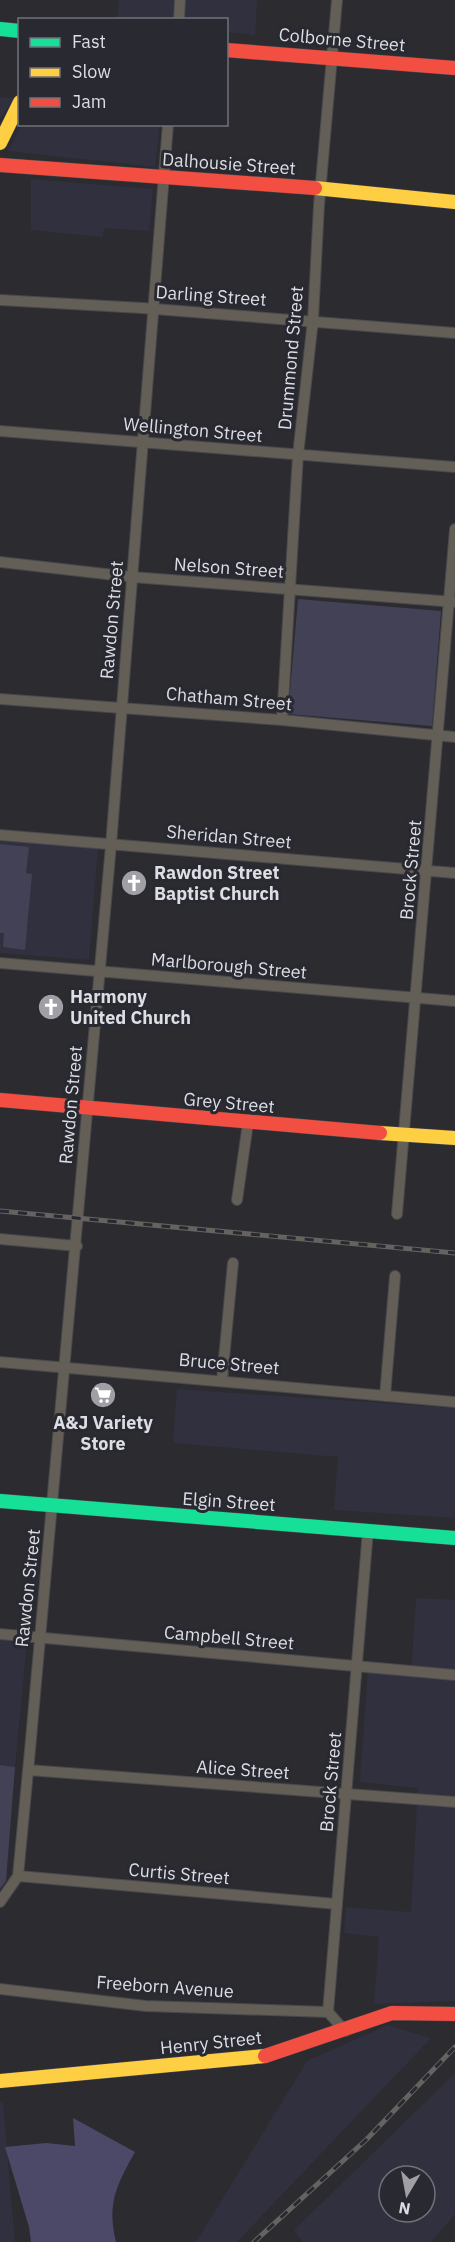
<svg xmlns="http://www.w3.org/2000/svg" width="455" height="2242" font-family="'IBM Plex Sans',sans-serif">
  <style>
    .built { fill: #31303f; fill-rule: evenodd }
    .green { fill: #434155 }
    .forest { fill: #4c4968 }
    .lines { fill: none; stroke-linecap: round; stroke-linejoin: round }
    .street-casing { stroke: #48484c; stroke-width: 12 }
    .fast-casing { stroke: #48484c; stroke-width: 15 }
    .slow-casing { stroke: #48484c; stroke-width: 15 }
    .jam-casing { stroke: #48484c; stroke-width: 15 }
    .street { stroke: #635e56; stroke-width: 10 }
    .fast { stroke: #16e098; stroke-width: 14 }
    .slow { stroke: #ffcf43; stroke-width: 14 }
    .jam { stroke: #f24e42; stroke-width: 14 }
    .rail-casing { stroke: #66625f; stroke-width: 5 }
    .rail { stroke: #292932; stroke-width: 3; stroke-dasharray: 9; stroke-linecap: butt }
    .labels { text-anchor: middle; stroke-width: 6; stroke-linejoin: round; paint-order: stroke }
    .street-label { font-size: 18px; fill: #dddde4; stroke: #292932 }
    .poi-label { font-size: 18px; font-weight: bold; fill: #dddde4; stroke: #292932; text-anchor: start }
  </style>
  <rect width="100%" height="100%" fill="#2b2b30"/>
  <path class="built" d="M119 0H257L255 35 227 32 226 20H117Z
    M0 97 14 98 0 119Z
    M21 125H160L155 167 8 151Z
    M31 179 153 189 149 231 104 228 103 237 31 230Z
    M0 839 98 847 89 960 0 953Z
    M177 1389 455 1408V1518L334 1510 338 1457 173 1443Z
    M416 1598 455 1600V2001L374 2004 379 1937 344 1933 346 1907 411 1912 418 1788 360 1782 368 1669 411 1673Z
    M0 1639 27 1641 15 1767 0 1765Z
    M388 2025 431 2038 237 2242H196L307 2061Z
    M455 2073V2214L431 2242H303L294 2230ZM389 2176H425V2212H389Z
    M0 2103H3L15 2242H0Z"/>
  <path class="green" d="M298 599 441 611 432 726 288 714Z
    M0 844 29 847 26 873 32 874 25 950 3 947 4 933H0Z
    M0 1765 15 1767 6 1881 0 1889Z"/>
  <path class="forest" d="M73 2118 135 2152C116 2186 107 2203 116 2242H31L29 2227 5 2147 46 2143 75 2146Z"/>
  <g class="lines">
    <g class="street-casing">
      <path id="street" d="M179 20 180 0
        M0 300 142 308 455 333
        M0 431 455 467
        M0 562 132 577 455 602
        M0 699 282 720 455 737
        M282 720 298 455 313 320 319 205 337 0
        M0 835 455 873
        M0 963 455 1001
        M237 1200 248 1123
        M397 1214 455 529
        M0 1239 77 1246
        M0 1362 455 1402
        M222 1380 233 1263
        M385 1396 395 1276
        M0 1634 455 1675
        M28 1770 455 1802
        M18 1876 337 1904
        M0 1902 18 1876 30 1750 111 845 168 124
        M0 1989 146 2006 328 2012
        M345 2031 328 2012 368 1530"/>
    </g>
    <g class="fast-casing">
      <path id="fast" d="M0 29 20 31
        M0 1501 455 1538"/>
    </g>
    <g class="slow-casing">
      <path id="slow" d="M0 143 20 102
        M315 188 455 202
        M380 1133 455 1138
        M0 2081 265 2056"/>
    </g>
    <g class="jam-casing">
      <path id="jam" d="M226 50 455 68
        M0 165 315 188
        M0 1100 380 1133
        M265 2056 392 2013 455 2014"/>
    </g>
    <use href="#street" class="street"/>
    <use href="#fast" class="fast"/>
    <use href="#slow" class="slow"/>
    <use href="#jam" class="jam"/>
    <g class="rail-casing">
      <path id="rail" d="M0 1211 455 1253
        M254 2242 367 2139 455 2047"/>
    </g>
    <use href="#rail" class="rail"/>
  </g>
  <defs>
    <g id="church-disc" transform="scale(1.35)"><circle r="9.5" fill="#9f9fa5" stroke="#292932"/><path d="M-1.2-6h2.4v3.5h3.3v2.4h-3.3V6h-2.4V-.1h-3.3v-2.4h3.3Z" fill="#fff"/></g>
    <g id="supermarket-disc" transform="scale(1.35)"><circle r="9.5" fill="#9f9fa5" stroke="#292932"/><path d="M-6-5.5h2.5l.6 2H6L4.5 2H-2.5L-4.4-4H-6ZM-1.5 3.2a1.3 1.3 0 1 0 .1 0ZM3 3.2a1.3 1.3 0 1 0 .1 0Z" fill="#fff"/></g>
  </defs>
  <g fill-rule="evenodd">
    <use href="#church-disc" x="134" y="883"/>
    <use href="#church-disc" x="51" y="1007"/>
    <use href="#supermarket-disc" x="103" y="1395"/>
  </g>
  <g class="labels">
    <g class="street-label">
      <text transform="translate(342 40) rotate(5)" y="6">Colborne Street</text>
      <text transform="translate(229 164) rotate(4)" y="6">Dalhousie Street</text>
      <text transform="translate(211 296) rotate(4)" y="6">Darling Street</text>
      <text transform="translate(291 358) rotate(-85)" y="6">Drummond Street</text>
      <text transform="translate(193 430) rotate(5)" y="6">Wellington Street</text>
      <text transform="translate(229 568) rotate(4)" y="6">Nelson Street</text>
      <text transform="translate(112 620) rotate(-85)" y="6">Rawdon Street</text>
      <text transform="translate(229 699) rotate(5)" y="6">Chatham Street</text>
      <text transform="translate(229 837) rotate(5)" y="6">Sheridan Street</text>
      <text transform="translate(411 870) rotate(-85)" y="6">Brock Street</text>
      <text transform="translate(229 966) rotate(5)" y="6">Marlborough Street</text>
      <text transform="translate(229 1103) rotate(5)" y="6">Grey Street</text>
      <text transform="translate(71 1105) rotate(-85)" y="6">Rawdon Street</text>
      <text transform="translate(229 1364) rotate(5)" y="6">Bruce Street</text>
      <text transform="translate(229 1502) rotate(4)" y="6">Elgin Street</text>
      <text transform="translate(28 1588) rotate(-84)" y="6">Rawdon Street</text>
      <text transform="translate(229 1638) rotate(5)" y="6">Campbell Street</text>
      <text transform="translate(243 1770) rotate(4)" y="6">Alice Street</text>
      <text transform="translate(331 1782) rotate(-85)" y="6">Brock Street</text>
      <text transform="translate(179 1874) rotate(5)" y="6">Curtis Street</text>
      <text transform="translate(165 1987) rotate(4)" y="6">Freeborn Avenue</text>
      <text transform="translate(211 2043) rotate(-6)" y="6">Henry Street</text>
    </g>
    <g class="poi-label">
      <text x="154" y="879">Rawdon Street<tspan x="154" dy="21">Baptist Church</tspan></text>
      <text x="70" y="1003">Harmony<tspan x="70" dy="21">United Church</tspan></text>
      <text x="103" y="1429" text-anchor="middle">A&amp;J Variety<tspan x="103" dy="21">Store</tspan></text>
    </g>
  </g>
  <rect x="18" y="18" width="210" height="108" fill="#292932" stroke="#717179" stroke-width="1.5"/>
  <rect x="30" y="38" width="30" height="9" fill="#16e098" stroke="#717179" stroke-width="1.5"/>
  <text x="72" y="48" font-size="18" fill="#dddde4">Fast</text>
  <rect x="30" y="68" width="30" height="9" fill="#ffcf43" stroke="#717179" stroke-width="1.5"/>
  <text x="72" y="78" font-size="18" fill="#dddde4">Slow</text>
  <rect x="30" y="98" width="30" height="9" fill="#f24e42" stroke="#717179" stroke-width="1.5"/>
  <text x="72" y="108" font-size="18" fill="#dddde4">Jam</text>
  <g transform="translate(407 2194) rotate(190)"><circle r="28" fill="#292932" stroke="#717179" stroke-width="1.5"/>
  <path d="M0-4.5L10 22L0 15L-10 22Z" fill="#9f9fa5"/>
  <text y="-9" font-size="16" font-weight="bold" text-anchor="middle" fill="#dddde4">N</text>
  </g>
</svg>
